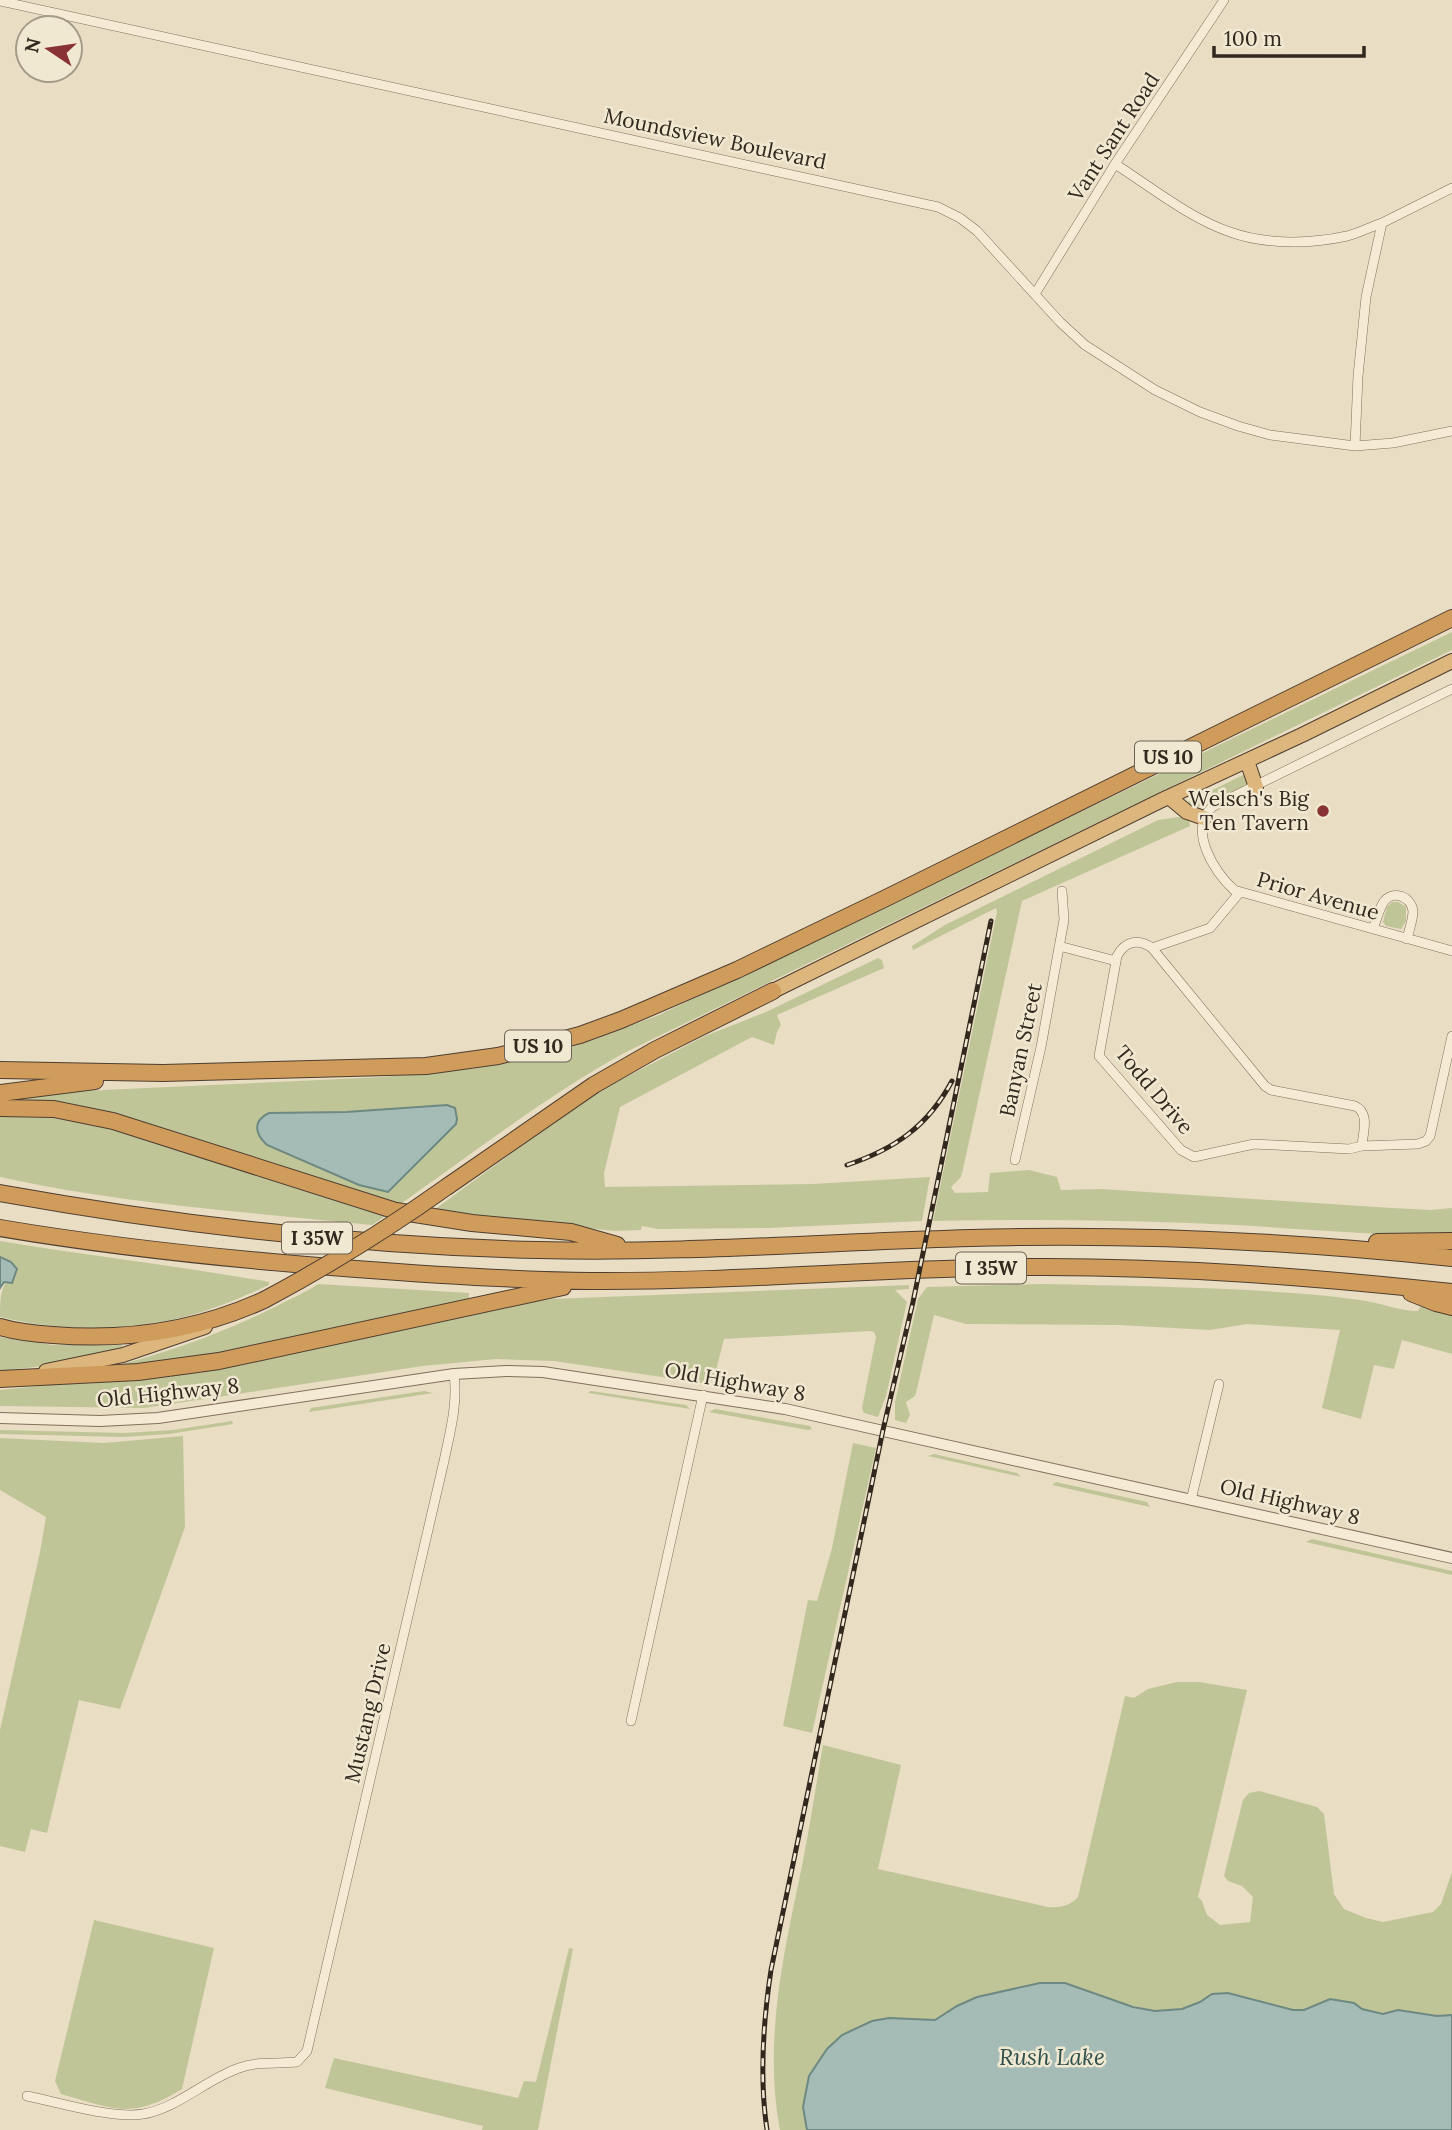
<svg xmlns="http://www.w3.org/2000/svg" width="1452" height="2130" font-family="Lora,serif">
  <style>
    .green { fill: #c0c598; fill-rule: evenodd }
    .water { fill: #a4bcb5; stroke: #6d8982; stroke-width: 2 }
    .lines { fill: none; stroke-linecap: round; stroke-linejoin: round }
    .minor-casing { stroke: #816f5c; stroke-width: 10 }
    .tertiary-casing { stroke: #816f5c; stroke-width: 12 }
    .trunk-casing { stroke: #4f3e30; stroke-width: 16 }
    .motorway-casing { stroke: #4f3e30; stroke-width: 18 }
    .minor { stroke: #f5ebd5; stroke-width: 9 }
    .tertiary { stroke: #f5ebd5; stroke-width: 10 }
    .trunk { stroke: #dcb67d; stroke-width: 14 }
    .motorway { stroke: #d09c5c; stroke-width: 16 }
    .rail-casing { stroke: #32281e; stroke-width: 5 }
    .rail { stroke: #f1e8d1; stroke-width: 2.5; stroke-dasharray: 8; stroke-linecap: butt }
    .motorway-bridge-casing { stroke: #4f3e30; stroke-width: 18; stroke-linecap: butt }
    .motorway-bridge { stroke: #d09c5c; stroke-width: 16 }
    .poi-dot { fill: #893233; stroke: #f1e8d1; stroke-width: 2.5 }
    .labels { text-anchor: middle; stroke-width: 5; stroke-linejoin: round; paint-order: stroke }
    .shield { fill: #f1e8d1; stroke: #6b6254; stroke-width: 2 }
    .shield-label { font-size: 19px; font-weight: bold; fill: #32281e }
    .street-label { font-size: 21px; fill: #32281e; stroke: #f1e8d1 }
    .poi-label { font-size: 21px; fill: #32281e; stroke: #f1e8d1; text-anchor: end }
    .water-label { font-size: 23px; font-style: italic; fill: #2f514e; stroke: #f1e8d1 }
  </style>
  <rect width="100%" height="100%" fill="#e9ddc3"/>
  <path class="green" d="M1452 632V650L624 1053C545 1097 473 1153 399 1205L13 1103V1096L38 1093 383 1077 477 1068 534 1057 593 1040 659 1015 794 951ZM346 1112 456 1124 388 1192 257 1129 260 1119 269 1113Z
    M1247 773 1248 781 1244 789 1203 805 1197 807 1190 805 1188 802Z
    M1179 817 1189 820 1190 826 1022 901 963 1169 961 1177 951 1187 955 1193 988 1192 990 1173 1029 1170 1057 1177 1061 1190 1101 1189 1392 1208 1431 1210 1452 1208V1235C1379 1236 1307 1229 1235 1225 1134 1220 1033 1219 933 1221L997 912 996 908 913 950 912 946 945 925 1158 820Z
    M1392 902H1398L1406 907V921L1401 929 1386 926 1383 922 1387 907Z
    M878 958 882 960 884 968 777 1015 781 1025 777 1032 774 1045 752 1037 620 1107 604 1173 605 1187 813 1184 930 1177 922 1221 768 1228 658 1229 642 1226 641 1230 614 1231 434 1210 573 1108 605 1088 705 1036 766 1012Z
    M0 1113 79 1119 390 1213 372 1225C248 1212 122 1204 0 1177Z
    M0 1241C89 1256 180 1266 269 1282V1285C253 1292 236 1300 219 1306 150 1332 71 1334 0 1317 0 1305 0 1289 7 1281L9 1284 4 1258 0 1257Z
    M318 1284 469 1293V1302L209 1357 111 1367C168 1353 222 1333 275 1307 290 1299 305 1293 318 1284Z
    M1041 1284C1136 1286 1233 1287 1328 1296 1342 1298 1357 1299 1371 1302 1387 1305 1401 1311 1418 1311L1421 1305 1452 1311V1354L1402 1340 1394 1369 1374 1365 1361 1419 1322 1408 1340 1330 1247 1324 1210 1330 1119 1325 966 1324 934 1315 916 1393 915 1396 906 1402 910 1415 906 1423 895 1420V1402L918 1299 927 1287Z
    M909 1285V1289L895 1290 907 1302 886 1396 878 1417 864 1413 862 1408 876 1337 874 1332 870 1331 724 1339 714 1378 709 1384 554 1361 496 1359 423 1366 144 1408 0 1406V1390L216 1367 347 1342 488 1308 552 1299Z
    M0 1337 53 1345H122L123 1351 52 1365 0 1371Z
    M424 1391 433 1393 309 1412 311 1408Z
    M591 1391 686 1405 690 1409 588 1393Z
    M715 1409 798 1424 810 1426 812 1429 808 1430 709 1412Z
    M232 1421 233 1424 169 1434 123 1437 0 1434V1430L124 1433 173 1430Z
    M183 1436 185 1527 120 1709 79 1700 47 1833 31 1829 25 1852 0 1846V1730L40 1552 46 1517 0 1490V1438L104 1443Z
    M853 1443 876 1448 812 1733 783 1726 808 1600 817 1601 832 1548Z
    M934 1454 1017 1473 1021 1477 928 1456Z
    M1056 1482 1147 1502 1150 1507 1052 1485Z
    M1312 1539 1452 1571V1575L1306 1542Z
    M1177 1682H1199L1247 1690 1198 1897 1202 1901 1207 1915 1220 1925 1250 1922 1253 1897 1242 1886 1228 1881 1224 1876 1243 1800 1249 1793 1259 1791 1317 1807 1324 1814 1334 1894 1344 1909 1366 1918 1383 1922 1433 1912 1441 1904 1452 1872V2015L1437 2016 1398 2010 1383 2014 1362 2009 1354 2003 1331 1999 1304 2010H1293L1228 1993 1208 1998 1182 2009 1155 2011 1040 1983 948 2011C939 2021 931 2020 918 2020L803 2107 807 2130H780C763 2041 784 1952 802 1866 810 1826 816 1785 823 1745L901 1765 878 1869 1048 1907C1060 1908 1070 1906 1078 1897L1125 1696 1134 1698 1148 1689Z
    M94 1920 214 1948 182 2089C132 2120 114 2109 61 2094L55 2081Z
    M569 1948 573 1949 538 2130H482L483 2126 325 2088 334 2058 518 2098 524 2081 536 2082Z"/>
  <path class="water" d="M447 1105 455 1108 457 1119 456 1124 388 1192 359 1185 267 1145C255 1134 252 1121 269 1113L346 1112Z
    M0 1257 11 1262 17 1269 12 1283 4 1282 0 1288Z
    M1040 1983H1065L1133 2007 1155 2011 1182 2009 1200 2002 1212 1994 1228 1993 1293 2010H1304L1330 1999 1354 2003 1362 2009 1383 2014 1398 2010 1437 2016 1452 2015V2130H807L803 2107 809 2076 827 2049 842 2035 872 2021 889 2018 935 2020 957 2006 977 1997Z"/>
  <g class="lines">
    <g class="minor-casing">
      <path id="minor" d="M0 1 938 207 960 218 977 231 1060 322 1085 345 1155 390 1200 412 1238 426 1270 435 1355 446 1393 443 1452 431
        M1115 164C1151 187 1191 219 1230 232 1266 245 1311 244 1347 236 1359 233 1370 227 1382 223
        M1035 294 1115 164 1224 0
        M1355 446 1358 376 1366 297 1382 223 1452 188
        M1452 689 1212 807C1188 831 1214 871 1234 890L1452 951
        M1373 929C1376 921 1379 910 1383 903 1392 889 1411 896 1413 911 1413 920 1409 930 1407 939
        M1059 946 1116 961
        M1152 948 1210 928 1240 892
        M1362 1146C1363 1132 1370 1113 1355 1106L1271 1090 1265 1086 1152 948C1139 938 1125 941 1117 956L1099 1056 1181 1150 1194 1157 1254 1144 1349 1149 1362 1146 1418 1144 1426 1141 1430 1136 1452 1036
        M1015 1160 1041 1047 1064 920 1062 891
        M1191 1500 1219 1384
        M631 1721 703 1395
        M27 2096C58 2102 113 2119 143 2114 178 2108 205 2080 239 2068 257 2061 277 2064 297 2062L307 2051 444 1461C450 1432 458 1404 454 1374"/>
    </g>
    <g class="tertiary-casing">
      <path id="tertiary" d="M0 1418 100 1421 158 1418 454 1374 506 1371 543 1372 785 1409 1452 1558"/>
    </g>
    <g class="trunk-casing">
      <path id="trunk" d="M1247 761 1256 787
        M1169 797 1187 812 1204 818
        M773 991 1162 800 1302 735 1452 661
        M46 1371 123 1355 205 1327"/>
    </g>
    <g class="motorway-casing">
      <path id="motorway" d="M0 1070 163 1073 426 1066 498 1056 580 1035 621 1020 737 970 884 899 1452 618
        M0 1093 95 1081
        M0 1108 54 1109 113 1121 396 1211 472 1223 571 1232 617 1245
        M448 1186 594 1085 655 1050 773 991
        M0 1193C178 1225 357 1246 538 1250 699 1254 860 1239 1021 1237 1165 1235 1308 1243 1452 1258
        M0 1228C118 1248 237 1260 356 1269 434 1275 512 1280 590 1281 736 1282 882 1268 1029 1267 1171 1266 1310 1277 1452 1292
        M1377 1242 1452 1241
        M1411 1293 1436 1303 1452 1307
        M0 1327C17 1332 36 1334 53 1335 126 1341 198 1330 264 1300
        M0 1379 138 1372 219 1361 563 1287"/>
    </g>
    <use href="#minor" class="minor"/>
    <use href="#tertiary" class="tertiary"/>
    <use href="#trunk" class="trunk"/>
    <use href="#motorway" class="motorway"/>
    <g class="rail-casing">
      <path id="rail" d="M847 1165C895 1149 928 1126 952 1081
        M767 2130C759 2076 763 2023 771 1970L883 1430 913 1302 991 921"/>
    </g>
    <use href="#rail" class="rail"/>
    <g class="motorway-bridge-casing">
      <path id="motorway-bridge" d="M264 1300C328 1266 389 1228 448 1186"/>
    </g>
    <use href="#motorway-bridge" class="motorway-bridge"/>
  </g>
  <circle class="poi-dot" cx="1323" cy="811" r="7"/>
  <g class="labels">
    <g class="shield">
      <rect x="1135" y="741.5" width="66" height="31" rx="5"/>
      <rect x="505" y="1030.5" width="66" height="31" rx="5"/>
      <rect x="282" y="1222.5" width="70" height="31" rx="5"/>
      <rect x="956" y="1252.5" width="70" height="31" rx="5"/>
    </g>
    <g class="shield-label">
      <text x="1168" y="764">US 10</text>
      <text x="538" y="1053">US 10</text>
      <text x="317" y="1245">I 35W</text>
      <text x="991" y="1275">I 35W</text>
    </g>
    <g class="street-label">
      <text transform="translate(1114 137) rotate(-57)" y="7">Vant Sant Road</text>
      <text transform="translate(715 139) rotate(12)" y="7">Moundsview Boulevard</text>
      <text transform="translate(1318 896) rotate(16)" y="7">Prior Avenue</text>
      <text transform="translate(1021 1050) rotate(-78)" y="7">Banyan Street</text>
      <text transform="translate(1154 1090) rotate(50)" y="7">Todd Drive</text>
      <text transform="translate(735 1382) rotate(10)" y="7">Old Highway 8</text>
      <text transform="translate(168 1393) rotate(-6)" y="7">Old Highway 8</text>
      <text transform="translate(1290 1502) rotate(13)" y="7">Old Highway 8</text>
      <text transform="translate(368 1713) rotate(-77)" y="7">Mustang Drive</text>
    </g>
    <g class="poi-label">
      <text x="1309" y="806">Welsch's Big<tspan x="1309" dy="24">Ten Tavern</tspan></text>
    </g>
    <g class="water-label">
      <text x="1052" y="2065">Rush Lake</text>
    </g>
  </g>
  <g transform="translate(49 49) rotate(283)"><circle r="33" fill="#f1e8d1" stroke="#a59b89" stroke-width="2"/>
  <path d="M0-5L12 26L0 18L-12 26Z" fill="#893233"/>
  <text y="-10" font-size="19" font-weight="bold" text-anchor="middle" fill="#32281e">N</text>
  </g>
  <path d="M1214 46v10h150v-10" fill="none" stroke="#32281e" stroke-width="3.5"/>
  <text x="1224" y="46" font-size="21" fill="#32281e" stroke="#f1e8d1" stroke-width="5" paint-order="stroke">100 m</text>
</svg>
